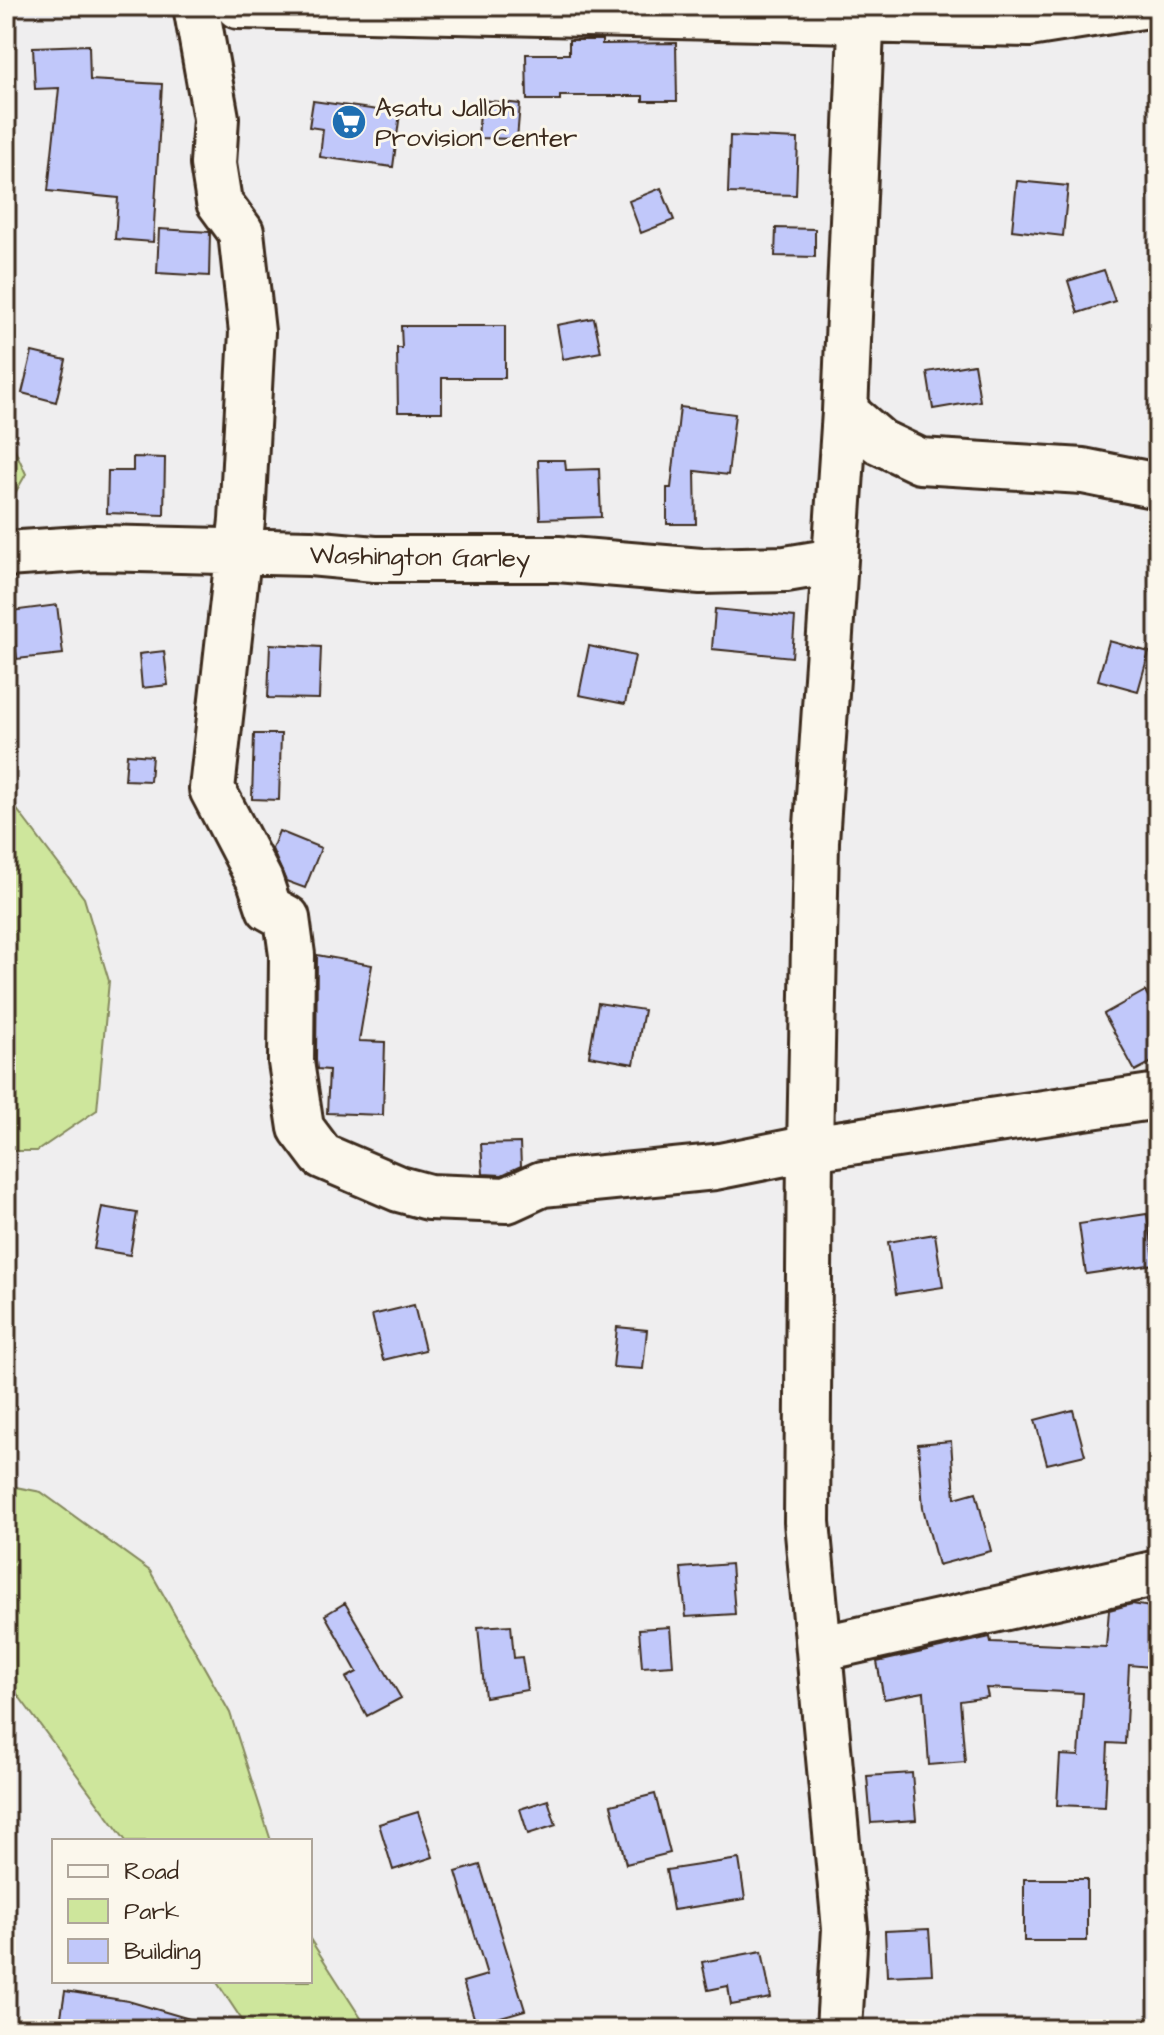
<svg xmlns="http://www.w3.org/2000/svg" width="1164" height="2035" font-family="'Architects Daughter',sans-serif">
  <style>
    .green { fill: #cee69c; stroke: #84885d; stroke-width: 2 }
    .building { fill: #c1c8fa; stroke: #3b2a1e; stroke-width: 2 }
    .lines { fill: none; stroke-linecap: round; stroke-linejoin: round }
    .minor-casing { stroke: #3b2a1e; stroke-width: 50 }
    .minor { stroke: #fbf7ec; stroke-width: 44 }
    .labels { text-anchor: middle; stroke-width: 6; stroke-linejoin: round; paint-order: stroke }
    .poi-label { font-size: 26px; fill: #3b2a1e; stroke: #fbf7ec; text-anchor: start }
    .street-label { font-size: 26px; fill: #3b2a1e; stroke: #fbf7ec }
  </style>
  <rect width="100%" height="100%" fill="#efeeef"/>
  <filter id="ink" filterUnits="userSpaceOnUse"><feTurbulence type="fractalNoise" baseFrequency=".0125" numOctaves="2"/><feDisplacementMap in="SourceGraphic" scale="16" xChannelSelector="R" yChannelSelector="G"/><feConvolveMatrix kernelMatrix="1 2 1 2 8 2 1 2 1" color-interpolation-filters="sRGB"/></filter>
  <g filter="url(#ink)">
    <path class="green" d="M6 430 26 474 6 509Z
      M6 795 84 898 109 981 97 1110 37 1151H6Z
      M6 1485 41 1492 150 1571 230 1713 271 1841H126L6 1679Z
      M310 1939 368 2029H248L216 1981H310Z"/>
    <path class="building" d="M569 40H602V44L676 43 677 101H643V96H560V100H527L526 54H569Z
      M89 45 90 80 162 84 153 242 115 239 118 198 48 191 59 88 35 89 33 47Z
      M481 100 520 104 517 139 478 138Z
      M313 101 400 113 393 167 320 157 323 129 309 127Z
      M730 136 798 139 796 195 728 193Z
      M1017 181 1068 186 1063 236 1012 230Z
      M661 188 674 220 641 233 629 201Z
      M776 228 815 229V257L775 256Z
      M159 229 210 232 209 276 157 273Z
      M1104 270 1115 301 1078 313 1068 281Z
      M594 318 601 352 563 359 557 325Z
      M401 326H505V378H442V412H398L397 348H402Z
      M32 352 66 360 56 402 22 393Z
      M974 364 980 401 933 409 927 372Z
      M680 407 735 414 728 475 695 471 696 524H667V488H671Z
      M133 457 165 458 164 515 107 513 108 471H133Z
      M538 460H565L566 470 599 469 601 517 540 519Z
      M57 605 63 654 17 659 11 611Z
      M715 609 795 617 792 657 712 649Z
      M1109 641 1149 652 1138 691 1098 680Z
      M270 644 321 647 319 699 268 698Z
      M589 646 635 656 625 704 579 695Z
      M164 651 168 685 142 688 139 654Z
      M254 734H281L279 800 252 799Z
      M127 754 152 756 150 781 125 780Z
      M279 831 321 848 305 888 286 881 272 849Z
      M317 955 372 965 359 1041 385 1042 383 1115 327 1113 329 1070 317 1069 316 1060Z
      M1145 991 1158 1014V1059L1135 1071 1104 1014Z
      M598 1003 644 1010 634 1064 589 1056Z
      M520 1143 521 1166 502 1175 483 1174 481 1144Z
      M102 1207 137 1213 130 1255 94 1249Z
      M1147 1214 1155 1264 1086 1274 1079 1224Z
      M935 1234 943 1287 896 1294 888 1242Z
      M414 1305 425 1350 383 1360 372 1315Z
      M617 1327 647 1330 643 1369 613 1367Z
      M1073 1410 1085 1455 1047 1464 1035 1420Z
      M951 1441 955 1498 976 1492 991 1551 938 1565 923 1508 918 1444Z
      M731 1564 735 1614 686 1617 681 1568Z
      M345 1603 401 1698 367 1716 346 1678 357 1672 325 1615Z
      M1132 1604 1157 1608 1151 1667 1129 1665 1125 1744 1108 1743 1105 1807 1057 1805 1060 1755 1079 1756 1083 1693 986 1688 988 1697 960 1701 965 1762 929 1765 924 1692 884 1699 877 1662 990 1637 991 1642 1106 1647 1109 1610Z
      M511 1625 514 1658 522 1657 527 1690 485 1697 478 1627Z
      M670 1627 673 1665 642 1667 639 1629Z
      M912 1773 916 1820 871 1823 867 1776Z
      M655 1794 670 1853 626 1864 611 1805Z
      M548 1800 556 1825 528 1834 520 1809Z
      M418 1812 433 1857 393 1870 379 1824Z
      M739 1859 745 1899 673 1910 666 1870Z
      M480 1865 525 2010 476 2024 463 1982 487 1975 456 1872Z
      M1024 1879H1087V1941H1024Z
      M929 1929 932 1974 887 1976 885 1931Z
      M762 1951 771 1998 731 2005 728 1986 708 1990 702 1962Z
      M65 1991 128 2001 200 2022 199 2029H59Z"/>
    <g class="lines">
      <g class="minor-casing">
        <path id="minor" d="M196 6 216 118 213 164 219 202 241 232 252 332 242 520 212 789 260 881 269 908 287 918 292 955 291 1062 301 1128 322 1156 399 1189 429 1197 507 1200 542 1184 715 1167 810 1148 1158 1096
          M238 6 1029 24 1142 6
          M845 412 880 442 920 461 1083 471 1158 486
          M6 554 96 548 310 553 375 559H558L701 571 786 569 834 561
          M819 1649 1158 1573
          M839 2029 845 1929 807 1522 810 1148 816 841 845 412 862 6"/>
      </g>
      <use href="#minor" class="minor"/>
    </g>
  </g>
  <defs>
    <g id="supermarket-disc" transform="scale(1.8)"><circle r="9.5" fill="#1f6fb2" stroke="#fbf7ec"/><path d="M-6-5.5h2.5l.6 2H6L4.5 2H-2.5L-4.4-4H-6ZM-1.5 3.2a1.3 1.3 0 1 0 .1 0ZM3 3.2a1.3 1.3 0 1 0 .1 0Z" fill="#fff"/></g>
  </defs>
  <g fill-rule="evenodd">
    <use href="#supermarket-disc" x="349" y="122"/>
  </g>
  <g class="labels">
    <g class="poi-label">
      <text x="375" y="116">Asatu Jalloh<tspan x="375" dy="30">Provision Center</tspan></text>
    </g>
    <g class="street-label">
      <text transform="translate(420 556) rotate(1)" y="9">Washington Garley</text>
    </g>
  </g>
  <rect width="1164" height="2035" fill="none" stroke="#fbf7ec" stroke-width="32"/>
  <rect x="16" y="16" width="1132" height="2003" fill="none" stroke="#3b2a1e" stroke-width="3" filter="url(#ink)"/>
  <rect x="52" y="1839" width="260" height="144" fill="#fbf7ec" stroke="#aea59a" stroke-width="2"/>
  <rect x="68" y="1865" width="40" height="12" fill="#fbf7ec" stroke="#aea59a" stroke-width="2"/>
  <text x="124" y="1879" font-size="24" fill="#3b2a1e">Road</text>
  <rect x="68" y="1899" width="40" height="24" fill="#cee69c" stroke="#aea59a" stroke-width="2"/>
  <text x="124" y="1919" font-size="24" fill="#3b2a1e">Park</text>
  <rect x="68" y="1939" width="40" height="24" fill="#c1c8fa" stroke="#aea59a" stroke-width="2"/>
  <text x="124" y="1959" font-size="24" fill="#3b2a1e">Building</text>
</svg>
